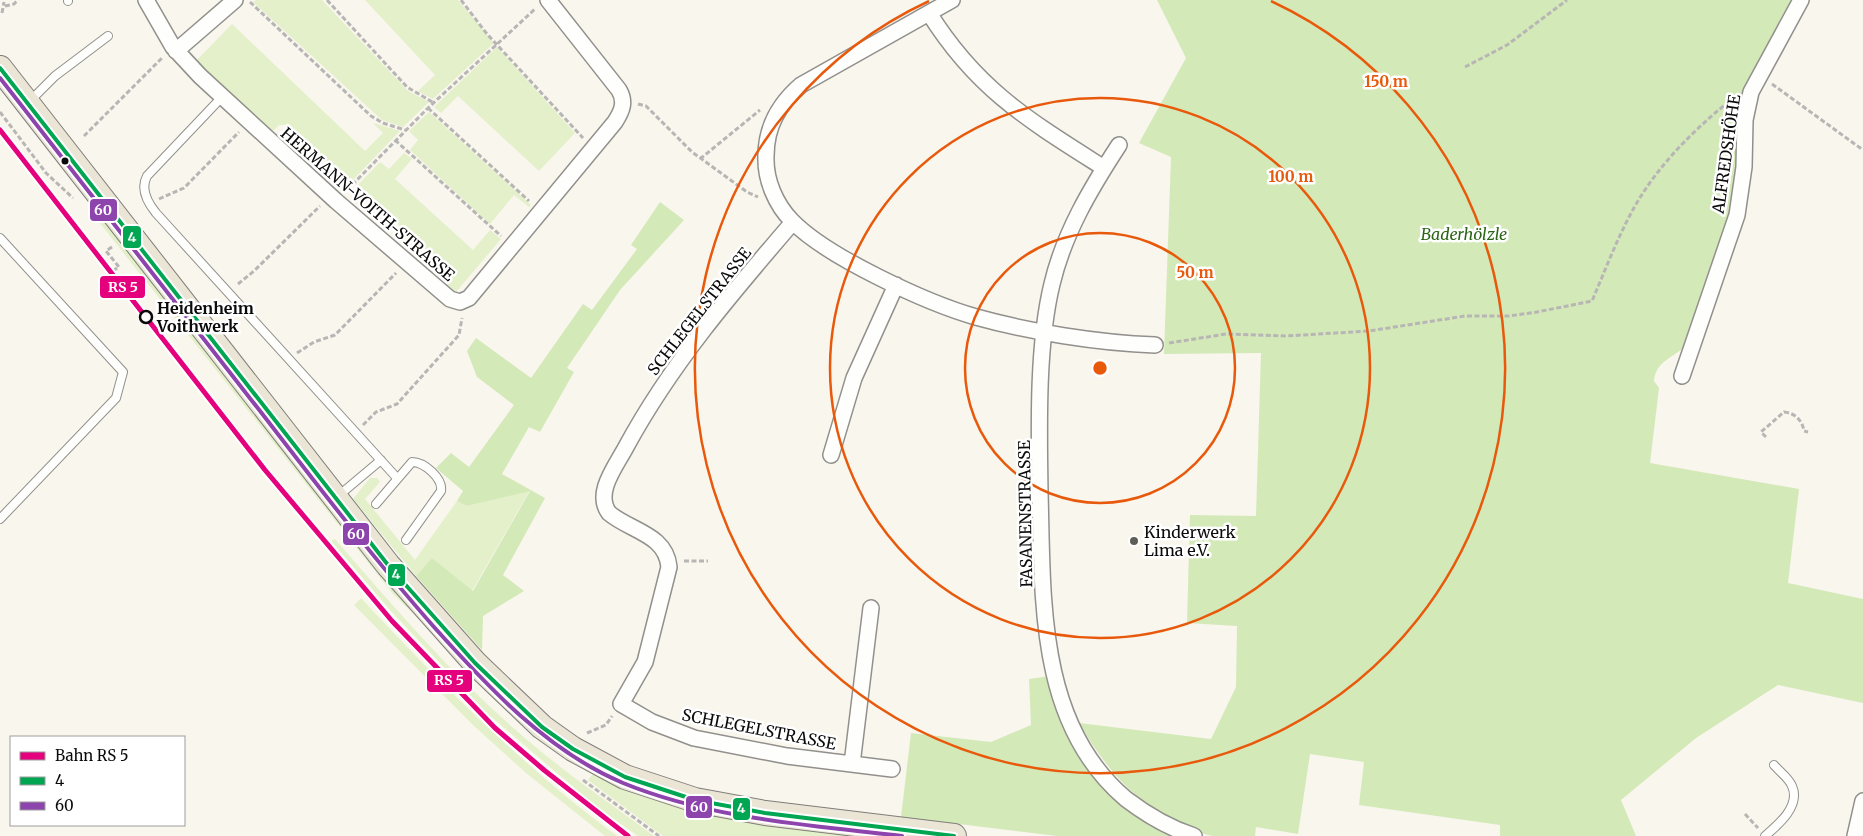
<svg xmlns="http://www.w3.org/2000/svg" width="1863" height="836" font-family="Merriweather,serif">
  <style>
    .green { fill: #e3f0ca }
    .forest { fill: #d4e9b8 }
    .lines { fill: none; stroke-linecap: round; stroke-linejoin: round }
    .service-casing { stroke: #92908c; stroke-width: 10 }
    .minor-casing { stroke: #92908c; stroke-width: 18 }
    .primary-casing { stroke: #7f7e7a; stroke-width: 26 }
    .path { stroke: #b7b6b5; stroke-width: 3; stroke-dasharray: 5 2.5; stroke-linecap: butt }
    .service { stroke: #fefefc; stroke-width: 8 }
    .minor { stroke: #fefefc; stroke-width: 15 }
    .primary { stroke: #ebe5d6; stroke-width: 24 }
    .bus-1-casing { stroke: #fff; stroke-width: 8 }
    .bus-2-casing { stroke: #fff; stroke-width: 8 }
    .bus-1 { stroke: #00a651; stroke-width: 4 }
    .bus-2 { stroke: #8e44ad; stroke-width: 4 }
    .rail-1-casing { stroke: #fff; stroke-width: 9 }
    .rail-1 { stroke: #e5007d; stroke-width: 5 }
    .ring { fill: none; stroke: #e8590c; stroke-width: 2.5 }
    .bus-dot { fill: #0a0a0a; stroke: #fff; stroke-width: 2 }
    .stop-dot { fill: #fff; stroke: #0a0a0a; stroke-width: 2.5 }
    .poi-dot { fill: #5e5d59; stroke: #fff; stroke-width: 2 }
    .labels { text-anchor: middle; stroke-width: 5; stroke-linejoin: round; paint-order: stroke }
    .street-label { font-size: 16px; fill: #0a0a0a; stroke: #fff }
    .park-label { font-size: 16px; font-style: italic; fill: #2b6617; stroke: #fff }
    .stop-label { font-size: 16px; font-weight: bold; fill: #0a0a0a; stroke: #fff; text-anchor: start }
    .poi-label { font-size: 16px; fill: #0a0a0a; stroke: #fff; text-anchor: start }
    .centre { fill: #e8590c; stroke: #fff; stroke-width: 2.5 }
    .ring-label { font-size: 15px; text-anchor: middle; font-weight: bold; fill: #e8590c; stroke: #fff; stroke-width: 5; stroke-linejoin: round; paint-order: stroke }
    .line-badge { stroke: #fff; stroke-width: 2 }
    .badge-label { font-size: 14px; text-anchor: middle; font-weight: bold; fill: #fff }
  </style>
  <rect width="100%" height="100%" fill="#f9f6ed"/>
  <path class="green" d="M256 0H322L408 91 429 102 403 127 382 120 253 2Z
    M365 0H458L494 43 433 99 418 91 435 75Z
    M232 24 365 151 383 133 373 123 400 131 350 183 285 125H279L274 130 270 131 195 62Z
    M497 47 575 133 539 171 458 96 441 113 434 107Z
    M429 112 531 205 529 207 514 195 490 224 410 150 418 140 409 131Z
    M404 153 412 159 395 179 473 250 490 230 501 239 456 292 445 283 453 273 356 187 380 162 389 169Z
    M92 205 432 632 393 594 88 208Z
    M370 478H377L380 482 365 499 415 560 457 501 468 506 530 490 472 591 432 558 416 576 353 499Z
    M335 539C393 606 451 674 518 732 561 770 608 802 654 836H638L598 808 488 714 391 611 331 541Z
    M361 598C441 684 522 766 617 836H605L526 773 473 725 354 605Z
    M593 774C661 815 763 821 841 833L846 836H663L588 780Z"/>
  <path class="forest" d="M1157 0H1794L1746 89 1734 203 1688 344C1674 358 1656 360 1654 381L1659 388 1650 463 1799 489 1788 583 1863 599V703L1778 685 1696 738 1621 800 1636 836H1500V825L1359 805 1364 762 1310 754 1298 834 1256 827 1255 836C1242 836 1226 836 1213 836 1200 834 1188 828 1177 822 1132 801 1104 765 1079 723L1211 739 1236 687 1237 626 1187 623 1190 515 1256 516 1261 353 1164 354 1171 157 1139 143 1186 58Z
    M660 202 684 220 620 290 567 368 574 372 540 432 529 427 502 474 545 498 503 575 524 591 483 616 482 650 416 576 432 558 473 591 530 491 467 506 457 501 463 491 436 468 451 453 469 467 514 405 477 377 467 351 476 338 531 378 583 304 592 310 637 249 631 245Z
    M1050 676 1074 744 1179 836H1057L901 817 911 733 991 742 1031 725 1029 679Z"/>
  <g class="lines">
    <g class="service-casing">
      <path id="service" d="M68 0V1
        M222 97 147 176C140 189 147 202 156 213L397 478
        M30 101 55 76 108 36
        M0 238 123 372 116 398 0 519
        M337 497 381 460
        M376 504 412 462C424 462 443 478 441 491L406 540
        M1765 836C1778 825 1801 806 1792 786 1789 778 1780 772 1774 765"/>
    </g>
    <g class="minor-casing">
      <path id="minor" d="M146 0 173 47 200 76 336 201 450 299 460 302 469 298 615 122C622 111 626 102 619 90L548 0
        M952 0 801 85C779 104 766 126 766 156 765 180 776 205 792 221 827 257 927 303 976 317 1030 332 1098 343 1155 345
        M929 13C977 90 1030 121 1104 168
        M176 51 235 0
        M1119 145C1091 188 1064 233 1052 284 1037 345 1039 429 1040 492 1043 599 1037 724 1126 799 1147 815 1169 828 1194 836
        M793 222C731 294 671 364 626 447 616 466 594 493 609 513 630 531 666 534 669 567L645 662 621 704 652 722 694 738 787 756 892 769
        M1682 376 1737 215 1744 167 1745 120 1751 92 1801 0
        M831 455 854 378 896 285
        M852 764 871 608
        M1855 836 1863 801"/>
    </g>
    <g class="primary-casing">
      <path id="primary" d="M0 68 388 565 475 663 542 727 573 749 625 777 695 800 765 813 954 836"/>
    </g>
    <path class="path" d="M327 0 407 87 434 103
      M461 0 487 34 583 138
      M250 2 371 116 383 123 405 130
      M5 6 14 4 18 0
      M2 13 4 2
      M1465 67 1507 45 1567 0
      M1772 84 1863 150
      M638 104 646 106 692 152 747 192 758 197
      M428 108 529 201
      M0 112 46 173 73 198
      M84 136 162 58
      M395 140 501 236
      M700 159 760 110
      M347 190 428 108 535 9
      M159 199 184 188 239 132
      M112 247 106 251 119 267 114 270
      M238 284 254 271 320 206
      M1169 343 1226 334 1286 336 1369 331 1465 316H1509L1537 312 1592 301C1604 273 1615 244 1629 217 1653 170 1692 131 1732 99
      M297 353 314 342 335 335 396 273
      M363 425 376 412 397 404 459 335 462 318
      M1766 437 1761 432 1784 412C1795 413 1802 420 1804 431L1808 432
      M684 561H708
      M587 733 606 725 612 716
      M583 780 659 836
      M1745 814 1758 828"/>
    <use href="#service" class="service"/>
    <use href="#minor" class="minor"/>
    <use href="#primary" class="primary"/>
    <g class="bus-1-casing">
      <path id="bus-1" d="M0 68 388 565 475 663 542 727 573 749 625 777 695 800 765 813 954 836"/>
    </g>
    <g class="bus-2-casing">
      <path id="bus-2" d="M0 78C89 192 178 306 267 420 321 490 375 560 434 627 488 687 547 751 623 783 711 819 809 825 902 836"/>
    </g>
    <use href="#bus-1" class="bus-1"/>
    <use href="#bus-2" class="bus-2"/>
    <g class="rail-1-casing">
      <path id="rail-1" d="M0 130 265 470 392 621 495 728 544 770 628 836"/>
    </g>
    <use href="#rail-1" class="rail-1"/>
  </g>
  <g class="ring">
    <circle cx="1100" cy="368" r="135"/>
    <circle cx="1100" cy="368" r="270"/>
    <path d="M1271 1A405 405 0 1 1 929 1"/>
  </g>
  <circle class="bus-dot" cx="65" cy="161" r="4.5"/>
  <circle class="stop-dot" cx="146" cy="317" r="6"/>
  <circle class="poi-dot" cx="1134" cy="541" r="5"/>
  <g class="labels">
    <g class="street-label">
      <text transform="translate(1726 154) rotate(-82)" y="6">ALFREDSHÖHE</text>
      <text transform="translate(368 204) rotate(41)" y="6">HERMANN-VOITH-STRASSE</text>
      <text transform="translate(699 311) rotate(-52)" y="6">SCHLEGELSTRASSE</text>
      <text transform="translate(1025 514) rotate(-91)" y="6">FASANENSTRASSE</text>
      <text transform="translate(759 729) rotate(11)" y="6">SCHLEGELSTRASSE</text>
    </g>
    <g class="park-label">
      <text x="1464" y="240">Baderhölzle</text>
    </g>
    <g class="stop-label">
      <text x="157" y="314">Heidenheim<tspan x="157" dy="18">Voithwerk</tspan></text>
    </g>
    <g class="poi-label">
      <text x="1144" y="538">Kinderwerk<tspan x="1144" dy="18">Lima e.V.</tspan></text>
    </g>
  </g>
  <circle cx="1100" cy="368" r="8" class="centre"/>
  <g class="ring-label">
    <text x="1386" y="87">150 m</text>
    <text x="1291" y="182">100 m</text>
    <text x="1195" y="278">50 m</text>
  </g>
  <g class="line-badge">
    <rect x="89" y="198" width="29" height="24" rx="5" fill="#8e44ad"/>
    <rect x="122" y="225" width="20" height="24" rx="5" fill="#00a651"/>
    <rect x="99" y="275" width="47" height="24" rx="5" fill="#e5007d"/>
    <rect x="342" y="522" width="28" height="24" rx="5" fill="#8e44ad"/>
    <rect x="387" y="563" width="19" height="24" rx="5" fill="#00a651"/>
    <rect x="426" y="669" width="47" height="24" rx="5" fill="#e5007d"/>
    <rect x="685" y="795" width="28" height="24" rx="5" fill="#8e44ad"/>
    <rect x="732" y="797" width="19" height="24" rx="5" fill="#00a651"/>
  </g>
  <g class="badge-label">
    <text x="103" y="215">60</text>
    <text x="132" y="242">4</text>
    <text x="123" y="292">RS 5</text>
    <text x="356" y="539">60</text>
    <text x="396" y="579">4</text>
    <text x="449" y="685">RS 5</text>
    <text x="699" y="812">60</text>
    <text x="741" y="813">4</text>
  </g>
  <rect x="10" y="736" width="175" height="90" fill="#ffffff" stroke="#9d9d9d"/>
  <rect x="20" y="752" width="25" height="8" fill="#e5007d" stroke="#9d9d9d"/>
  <text x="55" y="761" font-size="15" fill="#0a0a0a">Bahn RS 5</text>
  <rect x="20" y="777" width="25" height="8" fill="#00a651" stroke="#9d9d9d"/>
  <text x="55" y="786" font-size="15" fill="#0a0a0a">4</text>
  <rect x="20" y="802" width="25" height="8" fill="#8e44ad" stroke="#9d9d9d"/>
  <text x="55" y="811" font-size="15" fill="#0a0a0a">60</text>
</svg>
